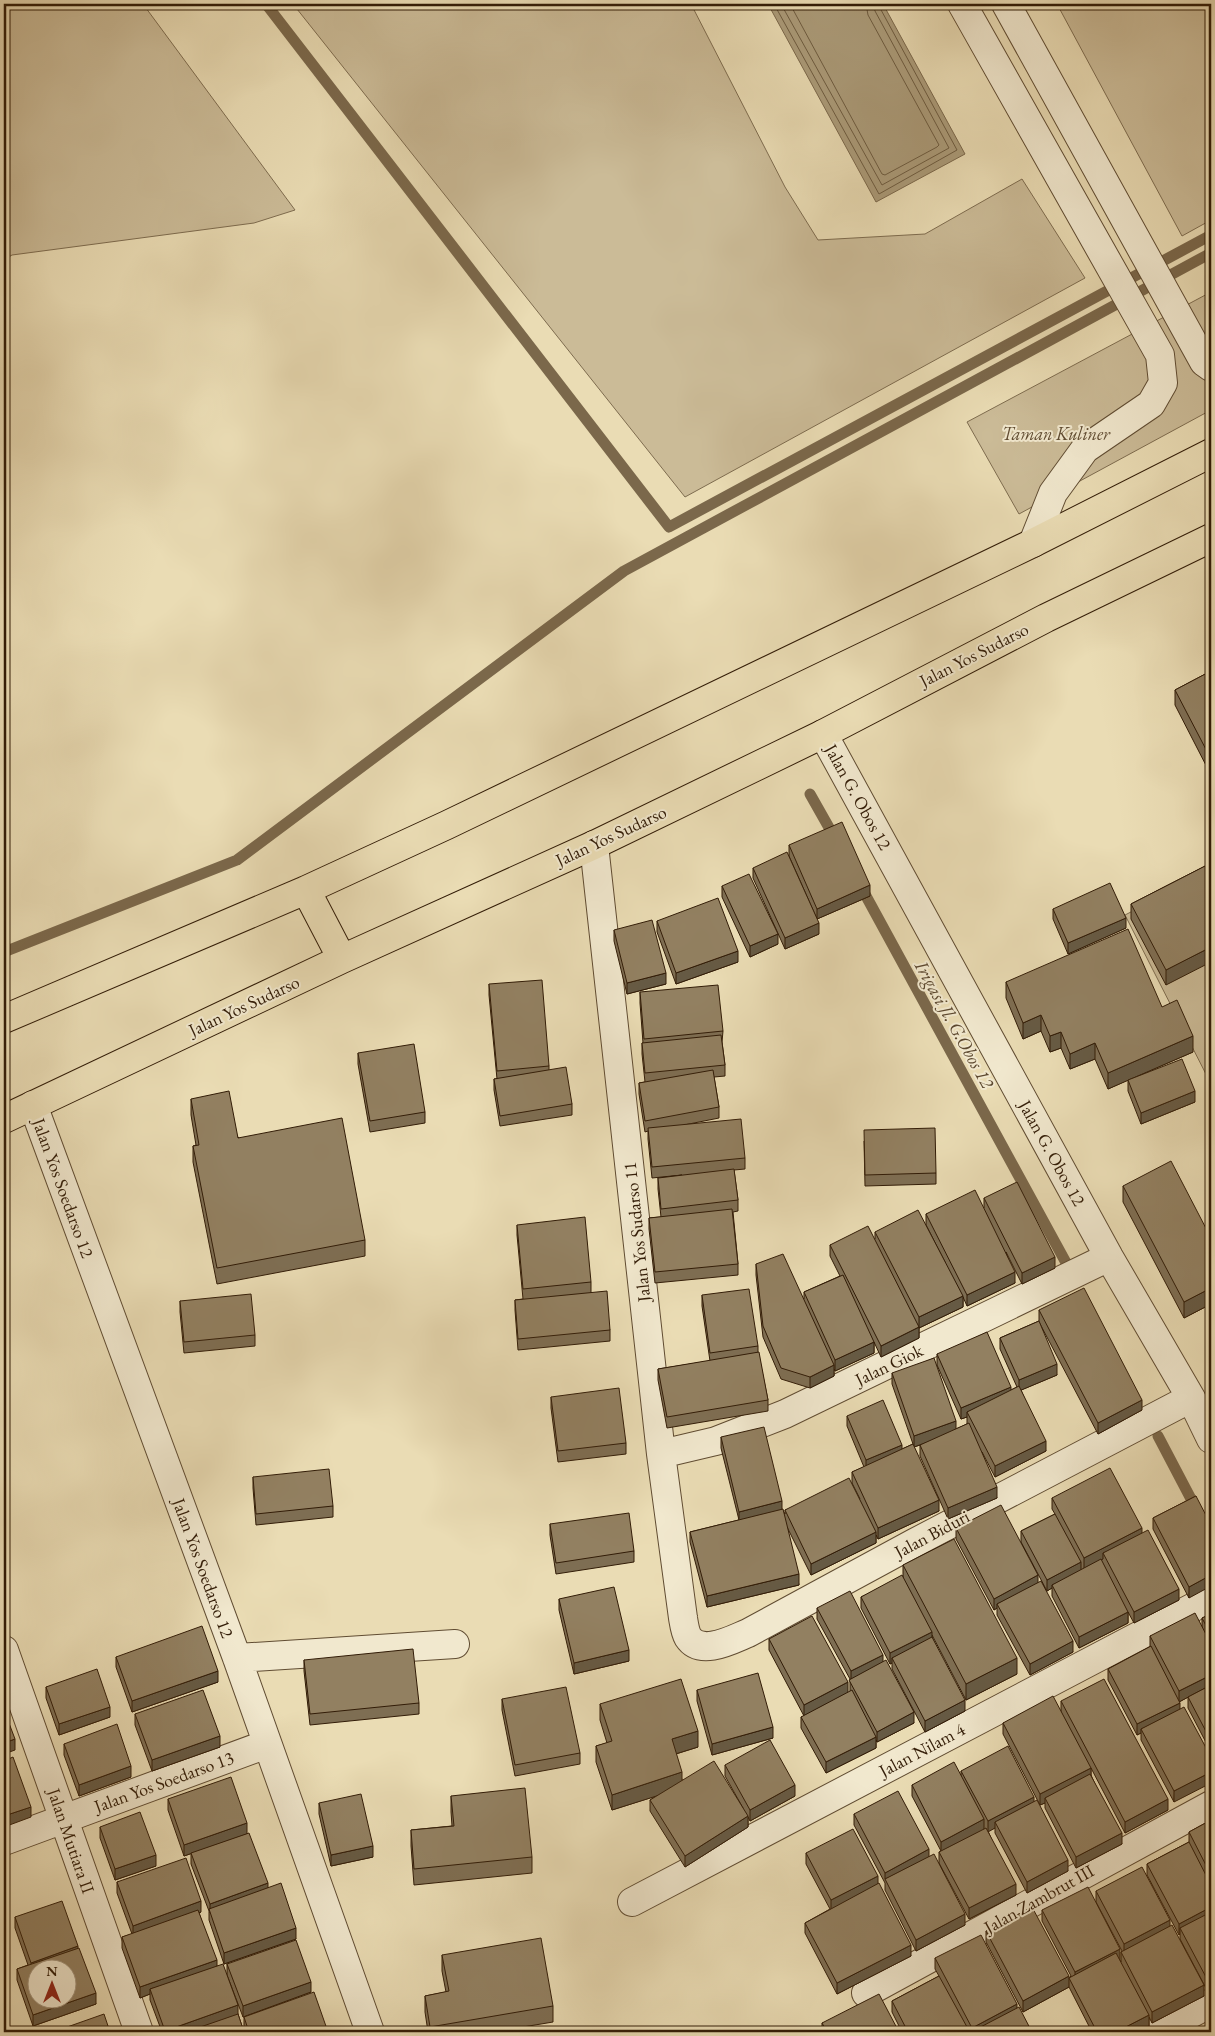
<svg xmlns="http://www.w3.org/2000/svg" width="1215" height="2036" font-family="'EB Garamond',serif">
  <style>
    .green { fill: #cbbb97; stroke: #7e6c4f }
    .water { fill: #ab9b79; stroke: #7b684b }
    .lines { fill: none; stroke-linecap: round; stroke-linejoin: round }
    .shore { stroke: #6e5c40; stroke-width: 1 }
    .stream { stroke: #7b684b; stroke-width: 11 }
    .minor-casing { stroke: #604c32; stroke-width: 30 }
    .major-casing { stroke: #321c07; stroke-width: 30 }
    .minor { stroke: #f1e8ce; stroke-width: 28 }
    .major { stroke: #eadcb4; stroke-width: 28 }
    .wall { fill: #7e6e53; stroke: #321c07 }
    .shaded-wall { fill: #665a44; stroke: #321c07 }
    .building { fill: #928061; stroke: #321c07; fill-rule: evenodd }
    .labels { text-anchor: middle; stroke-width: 4; stroke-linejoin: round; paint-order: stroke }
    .park-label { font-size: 18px; font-style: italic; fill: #604c32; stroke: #f1e8ce }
    .street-label { font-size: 18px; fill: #321c07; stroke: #f1e8ce }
    .water-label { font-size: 19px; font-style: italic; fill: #5c482f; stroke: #f1e8ce }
  </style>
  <rect width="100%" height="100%" fill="#eadcb4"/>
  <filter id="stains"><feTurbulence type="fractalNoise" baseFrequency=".004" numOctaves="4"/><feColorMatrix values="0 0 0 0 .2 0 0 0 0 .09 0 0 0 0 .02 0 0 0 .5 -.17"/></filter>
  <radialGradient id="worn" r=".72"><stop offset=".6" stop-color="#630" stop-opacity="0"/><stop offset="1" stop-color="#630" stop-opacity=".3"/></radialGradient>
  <path class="green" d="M4 4H143L295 210 254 223 12 255 4 260Z
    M293 4H691L785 187 818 240 925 234 1022 179 1085 278 685 497Z
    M1057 4H1211V220L1182 236Z
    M1211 292V410L1019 514 967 422Z
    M1211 871V1084L1125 915Z"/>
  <path class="water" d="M768 4H883L965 154 876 202Z"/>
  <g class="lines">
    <path class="shore" d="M774 4 879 194 957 150 880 8 879 4
      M781 4 882 185 949 148 875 11 873 4
      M790 4 882 174 885 175 937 147 939 145 868 15 866 4"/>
    <path class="stream" d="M266 4 669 527 1211 235
      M810 794 836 840
      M860 885 1070 1270
      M4 952 237 860 624 571 1211 253
      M1158 1436 1211 1537"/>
    <g class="minor-casing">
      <path id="minor" d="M962 4 1160 355 1163 383 1151 404 1085 449 1053 493 1033 543
        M1006 4 1204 362 1211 367
        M823 734 1109 1257 1191 1398 1211 1439
        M594 845 661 1454 683 1618C684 1624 685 1632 688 1637 701 1657 733 1639 748 1633L914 1543 1191 1398
        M33 1105 237 1658 370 2032
        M661 1454 716 1441 785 1414 1109 1257
        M4 1650 139 2032
        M237 1658 455 1644
        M4 1841 267 1744
        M632 1902 1211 1598
        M866 1993 1211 1805
        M1156 2032 1211 2003"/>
    </g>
    <g class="major-casing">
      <path id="major" d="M306 890 342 959
        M4 1019 306 890 447 825 1033 543 1211 453
        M4 1119 342 959 594 845 823 734 1046 618 1211 538"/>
    </g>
    <use href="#minor" class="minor"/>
    <use href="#major" class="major"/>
  </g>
  <path class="wall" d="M1211 671V775L1175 705V690Z
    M789 845 870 896 817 919 789 856Z
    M1211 863 1166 985 1131 919V904Z
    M753 868 819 934 785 949 753 878Z
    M722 886 778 944 750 957 722 897Z
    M1053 909 1126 928 1068 954 1053 919Z
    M657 921 738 962 676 984 657 932Z
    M614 930 666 984 627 994 614 941Z
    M1006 982 1162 1007 1193 1052 1140 1075 1195 1102 1141 1124 1128 1091V1080L1108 1089 1095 1059 1070 1069 1061 1048 1050 1052 1041 1031 1023 1039 1006 998Z
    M489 984 549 1066V1070L572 1104V1115L500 1126 494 1090V1079H497L489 995Z
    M640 992 723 1031 722 1042 725 1065V1076L714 1077 719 1107V1118L684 1125 745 1158V1169L734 1170 738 1200V1211L733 1212 738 1264V1275L655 1283 649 1229V1218L661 1217 658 1189V1178L682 1175 652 1178 648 1139V1131L645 1132 639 1094V1083L645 1082 642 1054V1043H643L640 1003Z
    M358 1053 425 1112V1123L370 1132 358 1064Z
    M191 1099 365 1240V1256L217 1284 193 1162V1146L196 1145 191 1115Z
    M864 1141 936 1173V1184L865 1186Z
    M1123 1186 1211 1238V1304L1184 1318 1123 1202Z
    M984 1198 1055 1268 1022 1284 1006 1252 1015 1283 967 1306 963 1297V1307L919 1328V1338L881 1357 874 1342V1353L835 1371 834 1369V1376L810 1388 781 1379 763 1337 756 1275V1264L804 1299V1292L840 1276 830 1256V1245L875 1239V1232L945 1262 926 1225V1214L984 1208Z
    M517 1225 591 1282V1293L610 1330V1341L518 1350 515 1310V1300L523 1299 517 1235Z
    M702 1295 758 1346V1352L768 1400V1411L667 1428 658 1380V1369L710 1361 702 1306Z
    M180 1301 255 1335V1346L184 1353 180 1312Z
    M1039 1310 1142 1410 1098 1434 1039 1322 1057 1375 1021 1390 1046 1451 995 1477 982 1452 997 1498 948 1519 920 1456V1445L923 1444 914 1447 939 1511 878 1539 876 1535V1543L811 1575 787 1527 799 1585 707 1607 690 1542V1532L739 1520 721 1448V1437L782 1509 785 1514V1510L860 1499 852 1483V1472L864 1467 847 1426V1416L902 1449 913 1444 892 1384V1373L956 1429 967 1424V1417L961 1419 937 1365V1354L1011 1390 1017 1387 1000 1349V1338L1039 1321Z
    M551 1397 626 1443V1454L558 1462 551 1408Z
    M253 1477 333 1506V1517L256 1525 253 1488Z
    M1196 1496 1189 1598 1153 1529V1518Z
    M1052 1498 1142 1533 1179 1600 1134 1623 1128 1612V1623L1079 1648 1052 1596V1588L1047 1591 1021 1542V1531L1055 1514 1052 1509Z
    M550 1524 634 1551V1562L556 1574 550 1535Z
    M956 1528 1038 1583 1073 1652 1030 1675 997 1615V1608L994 1610 956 1539Z
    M903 1565 1017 1674 966 1700 932 1635V1637L965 1711 925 1732 892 1669V1663L890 1664 861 1608V1597L903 1578Z
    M559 1599 629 1661 574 1674 559 1610Z
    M817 1608 883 1662 914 1723 877 1742 876 1740V1748L826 1773 801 1728V1717L804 1716 769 1650V1639L848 1693 850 1692V1679L817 1619Z
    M1211 1614V1752L1188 1708V1697L1179 1702 1174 1802 1141 1740V1733L1137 1735 1108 1680V1669L1150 1647V1636L1202 1628V1618Z
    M116 1657 218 1682 132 1712 116 1667Z
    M304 1660 419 1703V1714L310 1725 304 1671Z
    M46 1687 110 1717 59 1735 46 1698Z
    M697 1690 773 1738 712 1755 697 1701Z
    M502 1699 580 1753V1764L515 1776 502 1710Z
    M1061 1701 1168 1810 1125 1833 1091 1768V1775L1122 1844 1076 1868 1045 1808V1803L1040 1805 1003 1734V1723L1061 1712Z
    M600 1704 698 1747 676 1754 682 1780 743 1808 725 1776V1765L795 1796 750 1821 748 1817V1827L685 1867 650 1811V1800L656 1796 612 1810 596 1762V1746L607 1743 600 1720Z
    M135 1714 220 1747 152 1771 135 1725Z
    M64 1744 131 1777 79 1796 64 1755Z
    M961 1771 1034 1801 1068 1871 1027 1893 995 1833V1828L988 1831 1016 1895 969 1919 939 1863V1852L941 1851 912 1796V1785L961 1776Z
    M451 1796 532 1857V1873L414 1885 411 1846V1830L452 1826 451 1812Z
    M168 1799 247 1834 184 1856 168 1810Z
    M319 1803 373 1857 331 1866 319 1814Z
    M854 1814 929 1856 965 1925 916 1951 885 1890V1883L854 1825Z
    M1211 1820V1988L1207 1990 1180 1939V1934L1179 1935 1147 1875V1864L1189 1842V1832Z
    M100 1827 156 1866 115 1880 100 1838Z
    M191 1853 268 1888 296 1939 224 1964 209 1920V1911L191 1864Z
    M806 1853 878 1884 911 1956 837 1994 805 1933V1923L830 1909 806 1864Z
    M117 1882 201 1912 199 1913 217 1966 238 2014 244 2032H162L150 2000V1994L140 1998 122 1948V1937L132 1934 117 1893Z
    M1096 1891 1170 1926 1204 1996 1152 2023 1149 2017V2026L1137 2032H1092L1069 1987 1023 2012 986 1942V1931L1069 1978 1071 1976 1042 1921V1910L1120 1960 1121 1962V1952L1122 1951 1096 1902Z
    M15 1917 78 1948 96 2004 33 2026 17 1980V1969L28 1965 15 1928Z
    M442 1955 553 2006V2022L493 2032H428L425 2012V1996L446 1992 442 1971Z
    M935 1958 1017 2008 1032 2032H968L967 2030V2032H902L892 2012V2001L939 1976 935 1969Z
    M227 1964 311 1992 243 2017 227 1975Z
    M244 2017 328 2032H245L244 2028Z
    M822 2023 899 2032H822Z"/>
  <path class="shaded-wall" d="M870 885V896L817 919V909Z
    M1126 918V928L1068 954V943Z
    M819 923V934L785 949V938Z
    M778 934V944L750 957V946Z
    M1211 947V962L1166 985V970Z
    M738 951V962L676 984V973Z
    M666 973V984L627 994V983Z
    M1041 1015V1031L1023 1039V1023Z
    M1061 1032V1048L1050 1052V1036Z
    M1193 1036V1052L1108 1089V1073Z
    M1095 1043V1059L1070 1069V1054Z
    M1195 1091V1102L1141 1124V1113Z
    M1055 1257V1268L1022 1284V1273Z
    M1015 1272V1283L967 1306V1295Z
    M1211 1288V1304L1184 1318V1302Z
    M963 1296V1307L919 1328V1317Z
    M919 1327V1338L881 1357V1346Z
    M874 1342V1353L835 1371V1360Z
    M1057 1364V1375L1019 1391V1380Z
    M834 1365V1376L810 1388V1377Z
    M1011 1387V1398L967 1412V1417L961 1419V1408Z
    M1142 1400V1410L1098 1434V1423Z
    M956 1421V1432L914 1447V1436Z
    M1046 1441V1451L995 1477V1466Z
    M902 1445V1456L866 1471V1460Z
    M997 1487V1498L948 1519V1508Z
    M939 1500V1511L878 1539V1528Z
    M782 1501V1512L739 1523V1512Z
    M1142 1528V1539L1103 1553V1559L1084 1569V1558Z
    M876 1532V1543L811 1575V1564Z
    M1081 1562V1573L1052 1585V1588L1047 1591V1580Z
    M799 1574V1585L707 1607V1596Z
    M1038 1575V1586L997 1604V1608L994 1610V1599Z
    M1211 1575V1586L1189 1598V1587Z
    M1179 1589V1600L1134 1623V1612Z
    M1128 1612V1623L1079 1648V1637Z
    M932 1632V1643L892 1658V1663L890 1664V1653Z
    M1073 1641V1652L1030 1675V1664Z
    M629 1650V1661L574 1674V1663Z
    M883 1655V1666L851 1682V1671Z
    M1017 1658V1674L966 1700V1684Z
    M218 1671V1682L132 1712V1701Z
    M1211 1675V1685L1179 1702V1691Z
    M848 1682V1693L804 1716V1705Z
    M965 1700V1711L925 1732V1721Z
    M1180 1703V1714L1141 1729V1733L1137 1735V1724Z
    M110 1707V1717L59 1735V1724Z
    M914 1712V1723L877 1742V1732Z
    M773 1727V1738L712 1755V1744Z
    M698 1731V1747L672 1755V1739Z
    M220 1736V1747L152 1771V1760Z
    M876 1737V1748L826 1773V1762Z
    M15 1739V1750L4 1754V1743Z
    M131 1766V1777L79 1796V1785Z
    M1091 1768V1779L1045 1798V1803L1040 1805V1794Z
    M682 1772V1788L612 1810V1795Z
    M1211 1772V1783L1174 1802V1791Z
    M795 1785V1796L750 1821V1810Z
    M1034 1797V1808L995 1822V1828L988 1832V1821Z
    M1168 1799V1810L1125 1833V1822Z
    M31 1807V1817L4 1827V1816Z
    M748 1816V1827L685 1867V1856Z
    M984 1819V1830L941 1853V1842Z
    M247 1823V1834L184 1856V1845Z
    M1122 1833V1844L1076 1868V1857Z
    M373 1846V1857L331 1866V1855Z
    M929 1849V1860L885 1879V1873Z
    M156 1855V1866L115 1880V1869Z
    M1068 1860V1871L1027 1893V1882Z
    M878 1876V1887L831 1911V1900Z
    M268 1883V1894L210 1913V1904Z
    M1016 1884V1895L969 1919V1908Z
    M201 1901V1912L133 1937V1926Z
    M1211 1907V1918L1180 1928V1934L1179 1935V1924Z
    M965 1914V1925L916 1951V1940Z
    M1170 1920V1931L1124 1955V1944Z
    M296 1928V1939L224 1964V1953Z
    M911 1945V1956L837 1994V1983Z
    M78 1946V1957L31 1974V1963Z
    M1120 1949V1960L1075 1983V1972Z
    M217 1960V1971L150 1989V1994L140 1998V1987Z
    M1069 1976V1987L1023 2012V2001Z
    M1211 1977V1988L1207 1990V1979Z
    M311 1982V1992L243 2017V2006Z
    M1204 1985V1996L1152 2023V2012Z
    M96 1993V2004L33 2026V2015Z
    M1017 2004V2015L972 2032V2028Z
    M238 2005V2016L191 2032H165V2031Z
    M1149 2015V2026L1137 2032H1116Z
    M967 2027V2032H957Z"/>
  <path class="building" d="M1211 671V759L1175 690Z
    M842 822 870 885 817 909 789 845Z
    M787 852 819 923 785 938 753 868Z
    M1211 863V947L1166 970 1131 904Z
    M749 874 778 934 750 946 722 886Z
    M1110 883 1126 918 1068 943 1053 909Z
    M718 898 738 951 676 973 657 921Z
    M652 920 666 973 627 983 614 930Z
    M1128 929 1162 1007 1177 1000 1193 1036 1108 1073 1095 1043 1070 1054 1061 1032 1050 1036 1041 1015 1023 1023 1006 982Z
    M542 980 549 1066 497 1071 489 984Z
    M718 985 723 1031 644 1039 640 992Z
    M721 1035 725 1065 645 1073 642 1043Z
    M414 1044 425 1112 370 1121 358 1053Z
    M1182 1059 1195 1091 1141 1113 1128 1080Z
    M566 1067 572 1104 500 1116 494 1079Z
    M713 1070 719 1107 645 1121 639 1083Z
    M229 1091 238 1138 342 1118 365 1240 217 1268 193 1146 199 1145 191 1099Z
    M741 1119 745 1158 652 1167 648 1128Z
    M935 1128 936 1173 865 1175 864 1130Z
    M1171 1161 1211 1238V1288L1184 1302 1123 1186Z
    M734 1169 738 1200 661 1209 658 1178Z
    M1017 1182 1055 1257 1022 1273 984 1198Z
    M975 1190 1015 1272 967 1295 926 1214Z
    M732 1209 738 1264 655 1272 649 1218Z
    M918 1210 963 1296 919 1317 875 1232Z
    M585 1217 591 1282 523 1289 517 1225Z
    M868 1226 919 1327 881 1346 830 1245Z
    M783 1254 834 1365 810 1377 781 1368 763 1326 756 1264Z
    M843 1275 874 1342 835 1360 804 1292Z
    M1084 1288 1142 1400 1098 1423 1039 1310Z
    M749 1289 758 1346 710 1353 702 1295Z
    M607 1291 610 1330 518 1339 515 1300Z
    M251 1294 255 1335 184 1342 180 1301Z
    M1039 1321 1057 1364 1019 1380 1000 1338Z
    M987 1332 1011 1387 961 1408 937 1354Z
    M759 1352 768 1400 667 1417 658 1369Z
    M934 1358 956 1421 914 1436 892 1373Z
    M1019 1386 1046 1441 995 1466 967 1412Z
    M619 1388 626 1443 558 1451 551 1397Z
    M883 1400 902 1445 866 1460 847 1416Z
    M969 1423 997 1487 948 1508 920 1445Z
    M764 1427 782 1501 739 1512 721 1437Z
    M913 1444 939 1500 878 1528 852 1472Z
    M1110 1468 1142 1528 1084 1558 1052 1498Z
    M329 1469 333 1506 256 1514 253 1477Z
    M849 1478 876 1532 811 1564 785 1510Z
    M1196 1496 1211 1525V1575L1189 1587 1153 1518Z
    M1001 1505 1038 1575 994 1599 956 1528Z
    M783 1509 799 1574 707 1596 690 1532Z
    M629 1513 634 1551 556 1563 550 1524Z
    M1055 1514 1081 1562 1047 1580 1021 1531Z
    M1148 1530 1179 1589 1134 1612 1103 1553Z
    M954 1539 1017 1658 966 1684 903 1565Z
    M1101 1559 1128 1612 1079 1637 1052 1585Z
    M902 1575 932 1632 890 1653 861 1597Z
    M1041 1581 1073 1641 1030 1664 997 1604Z
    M614 1587 629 1650 574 1663 559 1599Z
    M850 1591 883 1655 851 1671 817 1608Z
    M1195 1613 1211 1644V1675L1179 1691 1150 1636Z
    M1211 1614V1635L1202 1618Z
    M812 1616 848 1682 804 1705 769 1639Z
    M202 1626 218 1671 132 1701 116 1657Z
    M932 1637 965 1700 925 1721 892 1658Z
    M1151 1646 1180 1703 1137 1724 1108 1669Z
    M413 1649 419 1703 310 1714 304 1660Z
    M886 1660 914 1712 877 1732 849 1680Z
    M97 1669 110 1707 59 1724 46 1687Z
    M758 1673 773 1727 712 1744 697 1690Z
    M681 1679 698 1731 672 1739 682 1772 612 1795 596 1746 612 1741 600 1704Z
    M1104 1679 1168 1799 1125 1822 1061 1701Z
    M1211 1685V1741L1188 1697Z
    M566 1687 580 1753 515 1765 502 1699Z
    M203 1690 220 1736 152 1760 135 1714Z
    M852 1690 876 1737 826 1762 801 1717Z
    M1053 1696 1091 1768 1040 1794 1003 1723Z
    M1184 1707 1211 1757V1772L1174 1791 1141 1729Z
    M4 1710 15 1739 4 1743Z
    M117 1724 131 1766 79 1785 64 1744Z
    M770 1740 795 1785 750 1810 725 1765Z
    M1008 1746 1034 1797 988 1821 961 1771Z
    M13 1757 31 1807 4 1816V1761Z
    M714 1761 748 1816 685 1856 650 1800Z
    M954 1762 984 1819 941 1842 912 1785Z
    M1090 1774 1122 1833 1076 1857 1045 1798Z
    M231 1777 247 1823 184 1845 168 1799Z
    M525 1788 532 1857 414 1869 411 1830 454 1826 451 1796Z
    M898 1791 929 1849 885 1873 854 1814Z
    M361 1794 373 1846 331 1855 319 1803Z
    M1037 1800 1068 1860 1027 1882 995 1822Z
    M140 1812 156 1855 115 1869 100 1827Z
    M1211 1820V1875L1189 1832Z
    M986 1828 1016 1884 969 1908 939 1852Z
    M853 1829 878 1876 831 1900 806 1853Z
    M249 1833 268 1883 210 1904 191 1853Z
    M1189 1842 1211 1885V1907L1179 1924 1147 1864Z
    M934 1854 965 1914 916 1940 885 1879Z
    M186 1858 201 1901 133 1926 117 1882Z
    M1142 1867 1170 1920 1124 1944 1096 1891Z
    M281 1883 296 1928 224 1953 209 1909Z
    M879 1883 911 1945 837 1983 805 1923Z
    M1088 1887 1120 1949 1075 1972 1042 1910Z
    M62 1901 78 1946 31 1963 15 1917Z
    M1032 1907 1069 1976 1023 2001 986 1931Z
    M198 1910 217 1960 140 1987 122 1937Z
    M1211 1912V1977L1207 1979 1180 1928Z
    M1172 1925 1204 1985 1152 2012 1121 1952Z
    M981 1935 1017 2004 972 2028 935 1958Z
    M541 1938 553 2006 430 2027 425 1996 449 1991 442 1955Z
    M296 1940 311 1982 243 2006 227 1964Z
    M79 1948 96 1993 33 2015 17 1969ZM38 1968H68V1998H38Z
    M1116 1953 1149 2015 1116 2032H1097L1069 1978Z
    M223 1964 238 2005 165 2031 150 1989Z
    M939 1976 967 2027 957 2032H908L892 2001Z
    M314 1992 328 2032H249L244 2017Z
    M879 1994 899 2032H827L822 2023Z
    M1019 2007 1032 2032H971Z
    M104 2014 110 2032H53Z
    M238 2014 244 2032H186Z
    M1211 2025V2032H1197Z"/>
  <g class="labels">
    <g class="park-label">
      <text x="1056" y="440">Taman Kuliner</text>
    </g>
    <g class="street-label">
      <text transform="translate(974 655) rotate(-27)" y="6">Jalan Yos Sudarso</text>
      <text transform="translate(858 797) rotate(61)" y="6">Jalan G. Obos 12</text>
      <text transform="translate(611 836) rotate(-25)" y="6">Jalan Yos Sudarso</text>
      <text transform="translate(244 1006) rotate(-25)" y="6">Jalan Yos Sudarso</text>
      <text transform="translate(1052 1153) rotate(61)" y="6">Jalan G. Obos 12</text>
      <text transform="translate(63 1188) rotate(70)" y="6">Jalan Yos Soedarso 12</text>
      <text transform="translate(637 1232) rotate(-96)" y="6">Jalan Yos Sudarso 11</text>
      <text transform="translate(889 1365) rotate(-26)" y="6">Jalan Giok</text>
      <text transform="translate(932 1534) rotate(-28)" y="6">Jalan Biduri</text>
      <text transform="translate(203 1568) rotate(70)" y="6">Jalan Yos Soedarso 12</text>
      <text transform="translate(922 1750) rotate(-28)" y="6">Jalan Nilam 4</text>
      <text transform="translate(164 1782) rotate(-20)" y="6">Jalan Yos Soedarso 13</text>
      <text transform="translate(71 1841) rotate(71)" y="6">Jalan Mutiara II</text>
      <text transform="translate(1039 1899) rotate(-29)" y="6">Jalan Zambrut III</text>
    </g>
    <g class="water-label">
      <text transform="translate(955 1024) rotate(61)" y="7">Irigasi Jl. G.Obos 12</text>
    </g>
  </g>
  <rect width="1215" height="2036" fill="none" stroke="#eadcb4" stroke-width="20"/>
  <rect x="5" y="5" width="1205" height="2026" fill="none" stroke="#321c07" stroke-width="2.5"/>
  <rect x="10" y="10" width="1195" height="2016" fill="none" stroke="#321c07"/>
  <g transform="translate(52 1984)"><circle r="24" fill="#f1e8ce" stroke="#a5967e"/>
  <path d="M0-4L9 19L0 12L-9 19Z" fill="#8f2418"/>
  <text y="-8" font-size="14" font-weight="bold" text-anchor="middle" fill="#321c07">N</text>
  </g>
  <rect width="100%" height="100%" filter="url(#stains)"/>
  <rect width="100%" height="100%" fill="url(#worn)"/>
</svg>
